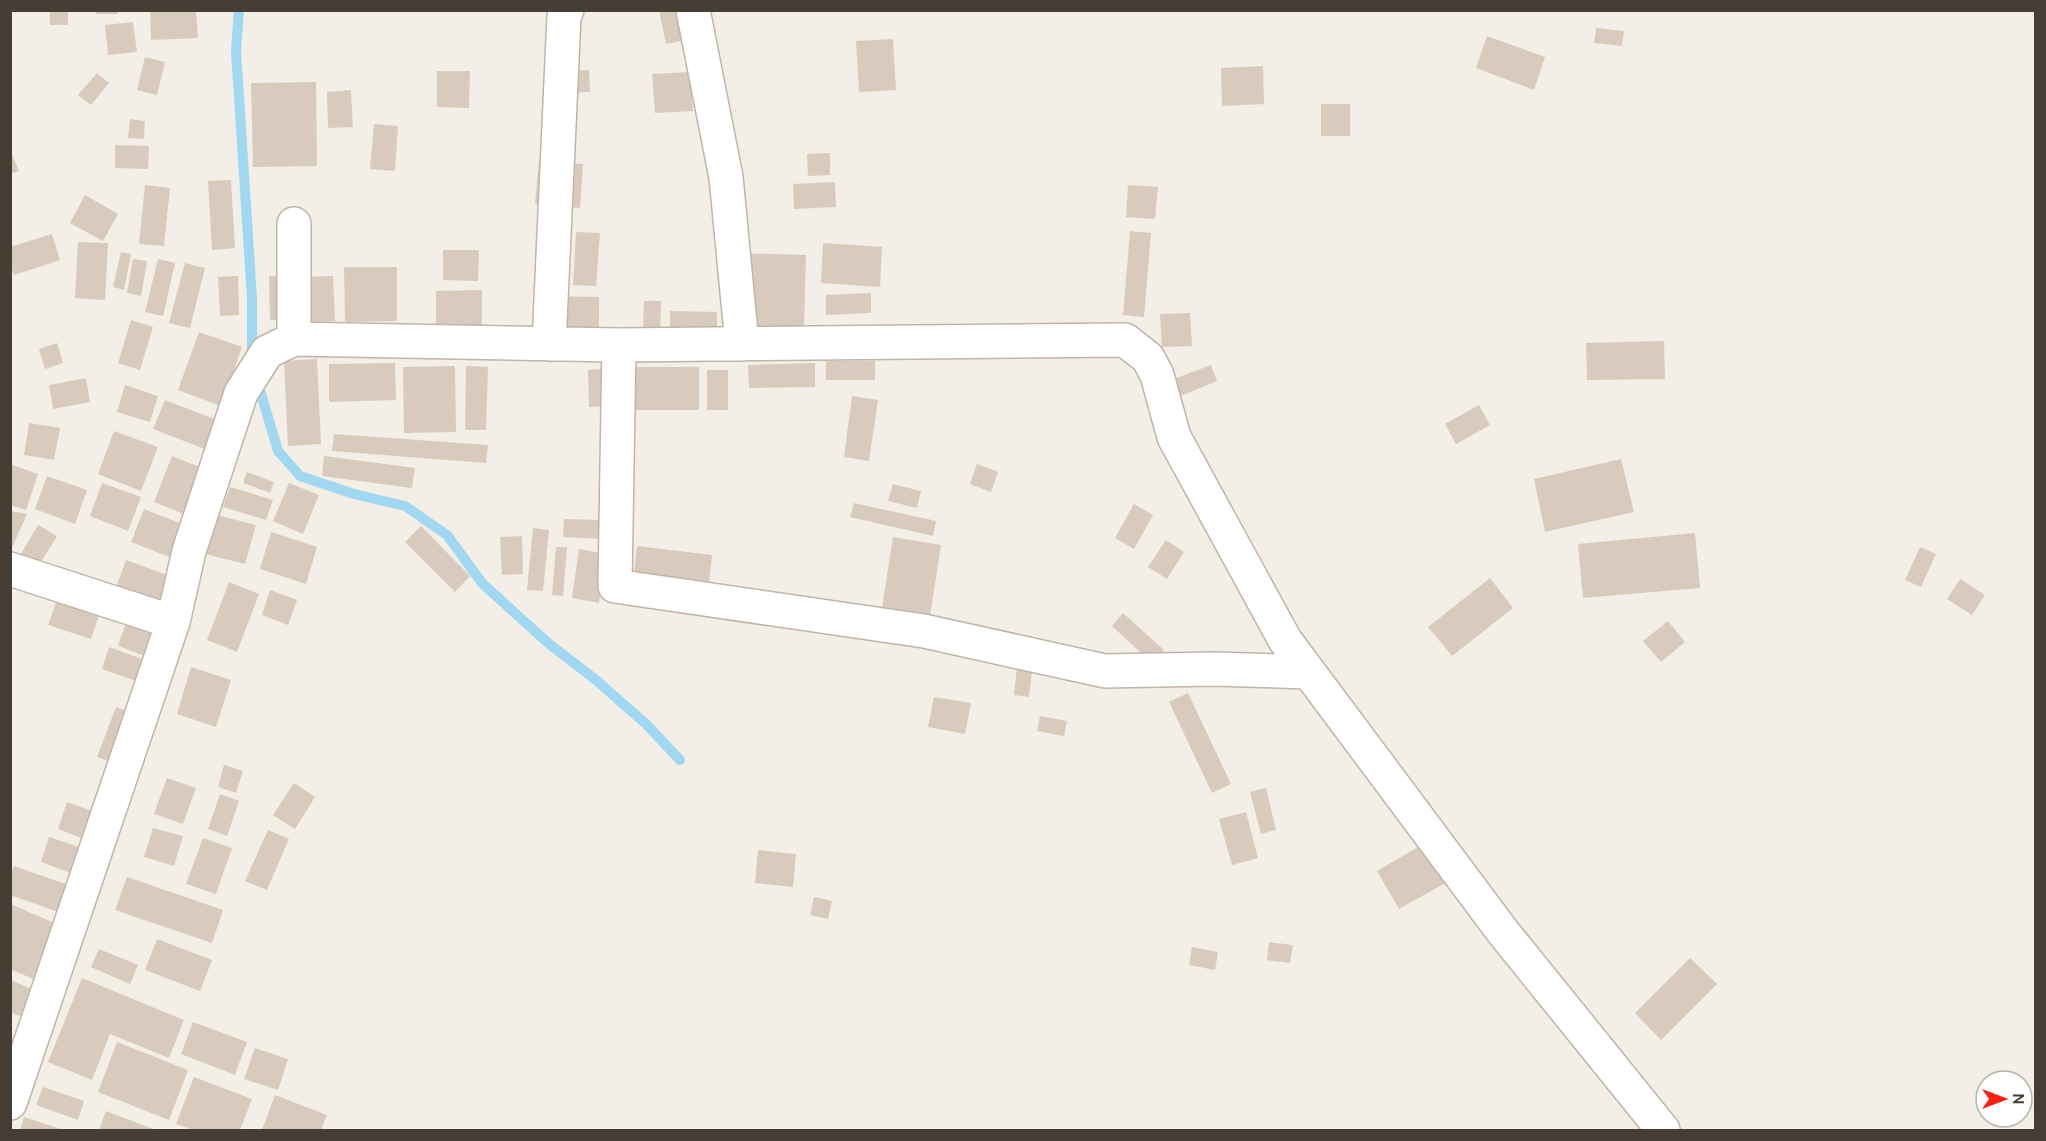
<svg xmlns="http://www.w3.org/2000/svg" width="2046" height="1141" font-family="Cabin,sans-serif">
  <style>
    .lines { fill: none; stroke-linecap: round; stroke-linejoin: round }
    .stream { stroke: #a0d8f2; stroke-width: 10 }
    .building { fill: #d8cbbe }
    .minor-casing { stroke: #bfb5a8; stroke-width: 36 }
    .minor { stroke: #fff; stroke-width: 33 }
  </style>
  <rect width="100%" height="100%" fill="#f3eee6"/>
  <g class="lines">
    <path class="stream" d="M239 10 236 51 252 298V359
      M257 380 278 451 300 476 354 494 405 506 447 535 482 583 548 643 596 680 646 724 680 760"/>
  </g>
  <path class="building" d="M50 10H68V25H50Z
    M96 10H118V14H96Z
    M150 10H196L198 38 151 40Z
    M659 10H679L685 40 666 44Z
    M133 22 137 52 108 55 105 25Z
    M1596 28 1624 31 1622 46 1594 43Z
    M1487 36 1545 57 1534 90 1476 68Z
    M893 39 896 90 859 92 856 41Z
    M145 57 165 62 157 95 137 90Z
    M1263 66 1264 104 1222 106 1221 68Z
    M589 70 590 92 568 93 567 71Z
    M437 71H470L469 108 437 107Z
    M690 72 693 111 655 113 652 74Z
    M97 73 109 83 91 105 78 95Z
    M316 82 317 166 253 167 251 83Z
    M351 90 353 127 328 128 327 92Z
    M1321 104H1350V136H1321Z
    M130 119 145 121 144 139 128 138Z
    M374 124 398 126 395 171 370 169Z
    M115 145 149 146 148 169 115 168Z
    M10 149 19 171 10 174Z
    M830 153V175L808 176 807 154Z
    M539 161 583 164 580 208 535 204Z
    M231 180 235 248 212 250 208 181Z
    M835 182 836 207 794 209 793 184Z
    M145 185 170 188 164 246 139 244Z
    M1128 185 1158 187 1155 219 1126 217Z
    M85 195 118 214 103 241 70 223Z
    M1130 231 1151 233 1144 317 1123 315Z
    M576 232 600 233 596 286 573 285Z
    M52 234 60 260 14 275 10 264V247Z
    M78 242 108 243 105 300 75 298Z
    M823 243 882 247 880 287 821 283Z
    M443 250H479L478 281 443 280Z
    M121 252 131 254 124 290 113 287Z
    M730 253 806 255 804 328 728 326Z
    M133 259 147 261 141 296 127 293Z
    M158 259 175 263 163 316 145 312Z
    M185 263 205 268 190 328 169 323Z
    M344 267H397V321L345 322Z
    M288 275 289 320H270L269 276Z
    M238 276 239 315 220 316 218 277Z
    M333 276 335 321 303 322 302 277Z
    M482 290V331H436V291Z
    M871 293V313L826 315V295Z
    M546 296 599 297V333H545Z
    M644 301H661L660 331H643Z
    M670 311 717 312V333L670 332Z
    M1190 313 1192 346 1162 347 1160 314Z
    M131 320 153 327 140 370 118 363Z
    M199 332 242 347 221 406 178 390Z
    M1664 341 1665 379 1587 380 1586 343Z
    M57 343 63 363 45 369 39 349Z
    M317 359 321 444 288 446 284 361Z
    M826 361H875V380H826Z
    M395 363 396 400 329 402V364Z
    M815 363V387L749 388 748 365Z
    M1211 365 1217 381 1178 397 1171 380Z
    M455 366 456 432 404 433 403 367Z
    M466 366 488 367 486 430H465Z
    M633 367H699V410H633Z
    M603 369 606 406 589 407 588 370Z
    M707 370H728V410H707Z
    M86 378 90 402 53 409 49 385Z
    M125 385 158 396 150 422 117 412Z
    M852 396 878 400 869 461 844 457Z
    M165 400 222 422 210 451 153 429Z
    M1479 405 1490 425 1456 444 1445 424Z
    M29 423 60 428 54 460 24 455Z
    M114 431 158 447 141 491 98 474Z
    M334 434 488 445 486 463 332 451Z
    M172 456 202 468 184 514 154 502Z
    M324 456 415 468 412 488 322 476Z
    M1621 459 1634 512 1545 532 1534 479Z
    M10 464 38 474 26 510 10 505Z
    M977 464 998 472 991 492 970 484Z
    M247 472 274 482 270 493 243 483Z
    M47 476 87 490 75 524 35 509Z
    M102 483 141 497 128 531 90 516Z
    M289 483 319 495 303 534 273 521Z
    M893 484 921 491 917 508 888 501Z
    M230 487 273 500 266 520 223 507Z
    M854 503 936 521 933 536 850 517Z
    M1134 504 1153 515 1134 549 1115 538Z
    M144 509 185 525 172 558 131 542Z
    M10 511 27 514 10 552Z
    M209 513 256 525 245 564 198 552Z
    M564 519 601 520V539L563 537Z
    M38 525 57 536 36 570 18 559Z
    M421 526 470 576 455 592 405 542Z
    M533 528 549 530 543 591 527 590Z
    M271 532 317 547 306 584 260 569Z
    M1695 533 1700 588 1583 598 1578 544Z
    M522 536 523 574 502 575 500 537Z
    M893 537 941 545 930 616 882 608Z
    M1166 540 1184 552 1167 579 1148 567Z
    M637 546 712 555 709 583 634 574Z
    M556 547H567L563 596 552 595Z
    M1920 547 1936 554 1921 587 1905 580Z
    M579 549 607 554 599 603 572 598Z
    M126 560 170 576 157 610 114 593Z
    M1490 578 1513 608 1452 656 1428 627Z
    M1960 579 1985 595 1972 615 1947 599Z
    M229 582 259 594 237 652 207 640Z
    M270 590 297 600 288 625 262 615Z
    M60 591 102 606 91 639 48 625Z
    M1123 613 1164 650 1152 663 1112 626Z
    M128 617 163 629 153 659 118 646Z
    M1668 621 1685 642 1661 662 1643 641Z
    M109 647 153 663 145 684 102 669Z
    M191 667 231 680 216 727 177 714Z
    M1017 667 1032 670 1029 697 1014 695Z
    M1188 693 1231 784 1212 793 1169 702Z
    M934 697 971 703 965 734 928 727Z
    M116 707 138 715 119 765 97 757Z
    M1040 716 1067 721 1064 736 1037 731Z
    M224 765 243 771 236 793 218 787Z
    M167 778 196 788 183 824 154 814Z
    M294 783 315 797 295 829 273 815Z
    M1266 788 1276 830 1261 834 1250 792Z
    M220 794 239 801 227 836 208 829Z
    M67 802 100 814 89 841 58 829Z
    M1246 812 1258 858 1232 865 1219 819Z
    M153 828 183 836 174 866 144 857Z
    M268 830 289 839 267 890 245 881Z
    M49 837 85 849 76 875 41 862Z
    M203 838 232 848 216 894 186 884Z
    M1425 843 1447 882 1399 909 1377 871Z
    M758 850 796 854 793 887 755 883Z
    M14 866 74 887 64 914 10 895V877Z
    M127 877 223 910 212 943 115 910Z
    M814 897 832 901 828 919 810 915Z
    M10 904 64 927 40 982 10 969Z
    M157 939 212 960 200 991 145 970Z
    M1269 942 1293 945 1290 963 1267 960Z
    M1192 947 1218 952 1215 970 1189 965Z
    M99 949 138 965 130 984 91 967Z
    M1690 958 1717 984 1661 1040 1635 1013Z
    M82 978 184 1020 169 1058 110 1034 92 1080 48 1062Z
    M10 980 39 992 28 1019 10 1012Z
    M193 1022 247 1042 235 1075 181 1054Z
    M117 1042 188 1070 169 1120 98 1092Z
    M255 1048 288 1059 278 1090 244 1079Z
    M194 1077 252 1099 240 1130H193L176 1124Z
    M43 1087 84 1101 78 1120 36 1105Z
    M275 1095 327 1115 321 1130H262Z
    M106 1111 156 1130H99Z
    M24 1117 64 1130H20Z"/>
  <g class="lines">
    <g class="minor-casing">
      <path id="minor" d="M693 10 726 177 742 344
        M294 224V339
        M549 344 564 16 567 10
        M619 345 615 586 924 631 1105 671 1214 669 1309 672
        M10 569 173 622
        M10 1103 173 622 189 551 241 393 267 352 294 339 619 345 1125 340 1148 358 1157 375 1174 437 1285 640 1503 932 1663 1130"/>
    </g>
    <use href="#minor" class="minor"/>
  </g>
  <rect width="2046" height="1141" fill="none" stroke="#463e35" stroke-width="24"/>
  <g transform="translate(2004 1099) rotate(90)"><circle r="28" fill="#ffffff" stroke="#b5b2ae" stroke-width="1.5"/>
  <path d="M0-4.5L10 22L0 15L-10 22Z" fill="#ff1e11"/>
  <text y="-9" font-size="16" font-weight="bold" text-anchor="middle" fill="#463e35">N</text>
  </g>
</svg>
